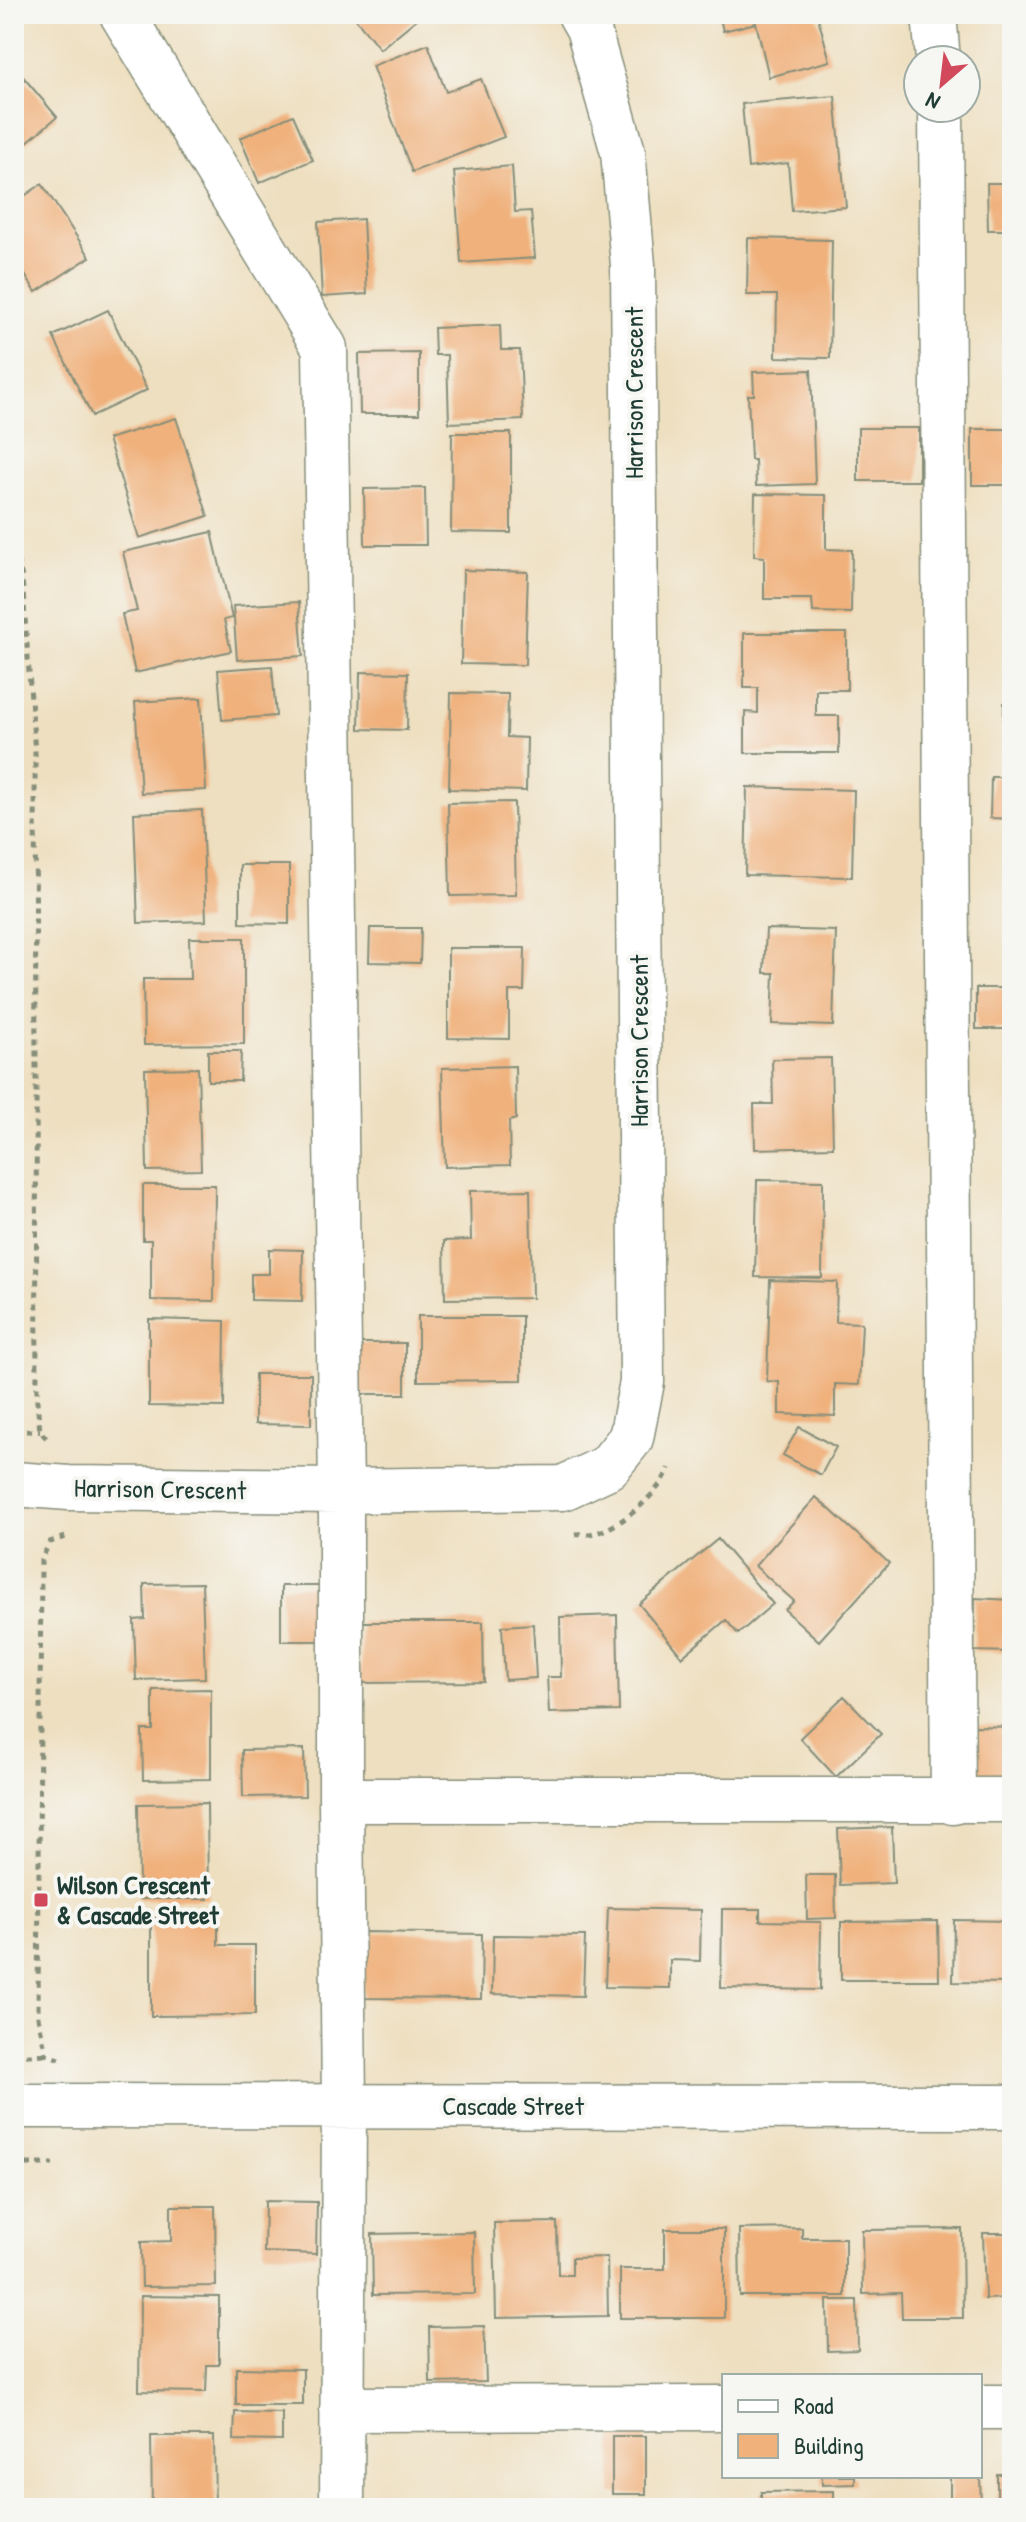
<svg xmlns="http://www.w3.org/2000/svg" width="1026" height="2522" font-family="'Patrick Hand',sans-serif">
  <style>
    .building { fill: #f0b17b }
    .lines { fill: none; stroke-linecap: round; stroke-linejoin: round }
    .minor-casing { stroke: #868e7a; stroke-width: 47 }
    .path { stroke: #868e7a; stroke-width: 5; stroke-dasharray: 6 6; stroke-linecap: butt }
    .minor { stroke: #fff; stroke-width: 44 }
    .poi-dot { fill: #d1495b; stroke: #f6f6f2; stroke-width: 3 }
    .labels { text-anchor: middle; stroke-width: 8; stroke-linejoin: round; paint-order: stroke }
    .street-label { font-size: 26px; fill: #1f3d34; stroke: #f6f6f2 }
    .poi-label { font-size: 26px; font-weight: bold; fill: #1f3d34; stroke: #f6f6f2; text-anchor: start }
  </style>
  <rect width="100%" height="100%" fill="#f6f6f2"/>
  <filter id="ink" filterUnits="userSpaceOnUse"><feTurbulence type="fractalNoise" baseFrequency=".0125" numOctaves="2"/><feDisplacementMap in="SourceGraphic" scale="16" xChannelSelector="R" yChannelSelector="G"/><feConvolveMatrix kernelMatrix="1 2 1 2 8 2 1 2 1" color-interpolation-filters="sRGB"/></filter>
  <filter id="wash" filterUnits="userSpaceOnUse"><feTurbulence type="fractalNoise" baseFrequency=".006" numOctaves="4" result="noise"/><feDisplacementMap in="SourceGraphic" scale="32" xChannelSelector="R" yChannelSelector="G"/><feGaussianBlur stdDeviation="1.8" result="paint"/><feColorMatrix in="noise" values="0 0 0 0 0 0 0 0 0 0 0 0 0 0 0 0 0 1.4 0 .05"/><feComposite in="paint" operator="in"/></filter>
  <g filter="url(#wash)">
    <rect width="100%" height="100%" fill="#eedfc0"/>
    <g id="blocks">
      <path class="building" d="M352 14H423L380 49Z
        M719 14H817L830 61 769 77 756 23 723 31Z
        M428 44 446 92 481 79 504 137 412 172 372 66Z
        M14 66 57 117 14 153Z
        M835 96 846 207 792 211 788 163 748 168 742 104Z
        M293 115 313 160 259 183 240 138Z
        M512 166 515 212 531 211 535 258 461 263 454 171Z
        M987 183H1012V230H988Z
        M42 184 90 257 36 292 14 258V203Z
        M363 219 367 294 322 297 318 222Z
        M748 238 832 240 830 358 776 357 777 295H747Z
        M108 310 147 390 92 416 53 336Z
        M500 325 501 350H520L523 420 449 423 447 355H435L434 328Z
        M419 353V414H360L359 354Z
        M811 370 815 484 756 486 755 460H751L748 395H754L753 372Z
        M176 418 208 516 139 538 108 439Z
        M858 428H919V481H858Z
        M972 429H1012V485H972Z
        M452 433H511V533L451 532Z
        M425 488 426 545H365L364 489Z
        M755 494 826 495V549L852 550 851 613 813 612 812 599H764V557L754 556Z
        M212 532 232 618 224 620 231 651 135 673 122 614 137 611 123 552Z
        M463 570 528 572 525 665 461 664Z
        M299 602 303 656 237 660 233 606Z
        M744 633H847V690H816V716H839V753H745V712L758 713V688H744Z
        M272 666 276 716 222 720 218 670Z
        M360 672 408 673 407 730 359 729Z
        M451 693 508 694 507 737 527 738 526 791 449 789Z
        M201 698 206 790 141 793 135 702Z
        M1004 703H1012V753H1003Z
        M991 777H1012V819L990 818Z
        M747 787 854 790 852 877 745 875Z
        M514 802 516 895 450 896 448 803Z
        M202 810 206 921 138 923 134 813Z
        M240 865H289V924L240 923Z
        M370 928H421L420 963 369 962Z
        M766 929 836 931 833 1026 772 1024 774 973H764Z
        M189 938H244V1044L144 1045 143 979H190Z
        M448 948H525L524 991H509V1039L448 1038Z
        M976 988H1012V1029H976Z
        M208 1051H241L240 1081H208Z
        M831 1058 833 1147 755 1149 754 1104H773L772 1059Z
        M515 1066 516 1119 509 1121 510 1165 445 1167 442 1068Z
        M198 1068 201 1170 147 1171 145 1069Z
        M757 1180 823 1181 822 1278 755 1277Z
        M143 1185H215L214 1301 151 1300V1240H143Z
        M530 1190 532 1298 445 1299 444 1241 471 1240 470 1191Z
        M269 1249 303 1250 302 1301 251 1300V1274H269Z
        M770 1280 837 1282 836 1322 862 1323 859 1385 835 1384V1416L779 1414V1382L767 1381Z
        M418 1316H522V1380L418 1381Z
        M149 1319 225 1321 224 1407 149 1406Z
        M355 1343H405V1394H355Z
        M255 1374H311V1425L255 1424Z
        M799 1427 836 1447 821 1475 783 1455Z
        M816 1497 889 1563 819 1641 785 1610 794 1601 755 1566Z
        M718 1539 773 1604 738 1634 726 1620 682 1657 639 1604Z
        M202 1583 205 1678 136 1680 134 1620 145 1619 144 1584Z
        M281 1586H320V1641H281Z
        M975 1598 1012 1600V1652L974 1651Z
        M617 1615 619 1711 549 1713 547 1677H561L560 1617Z
        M361 1622H483L484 1682 361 1683Z
        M533 1624 536 1678 505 1680 502 1626Z
        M211 1689V1779L143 1780 142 1730H153V1690Z
        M844 1696 881 1734 836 1777 800 1738Z
        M975 1726 1012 1727V1779L974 1778Z
        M304 1749 305 1796 243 1797 242 1750Z
        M207 1803 208 1899H139L138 1804Z
        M892 1827 894 1883 840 1885 838 1829Z
        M806 1875H835L836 1918 807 1919Z
        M608 1908 701 1910 700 1961 670 1960V1988L605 1987Z
        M722 1909H760V1921L821 1922 820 1990 721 1988Z
        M151 1918 218 1919V1945H255V2015L151 2016Z
        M954 1920 1012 1921V1973H1006L1007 1983 953 1982Z
        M938 1921 939 1980H841V1922Z
        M364 1932 482 1934 481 1999 363 1998Z
        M493 1935 585 1936 583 1996 492 1994Z
        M265 2201 317 2202 316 2254 264 2252Z
        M171 2206H215L216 2286 142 2287 141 2242 171 2241Z
        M557 2222 558 2275H572V2258L607 2257 608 2316 496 2318 494 2223Z
        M802 2228V2238H845V2296H740L739 2229Z
        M665 2229H724V2318H620V2269H665Z
        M962 2229 963 2318H902L901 2293 863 2294 862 2230Z
        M474 2232 475 2294 373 2295 372 2234Z
        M983 2233H1012V2298L985 2299Z
        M140 2296 219 2297V2365H207L206 2392 139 2391Z
        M827 2300H857L858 2350 828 2351Z
        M484 2326 486 2382 430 2383 429 2327Z
        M236 2368 303 2369V2405H236Z
        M235 2412 282 2413V2441L234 2440Z
        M151 2436H214L215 2508H152Z
        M612 2436H646V2494H612Z
        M997 2474H1012V2508H997Z
        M822 2476H855V2484L822 2485Z
        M950 2476H980L981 2508H950Z
        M834 2491V2508H761V2492Z"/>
    </g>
  </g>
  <g filter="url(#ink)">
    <use href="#blocks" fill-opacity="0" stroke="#868e7a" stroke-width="2"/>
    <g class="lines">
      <g class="minor-casing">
        <path id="minor" d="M122 14 325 348 341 1491V1800L344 2106 342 2508
          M934 14 938 60
          M941 108 953 1802
          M14 1484 69 1488 341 1491 563 1488 608 1467 631 1438 642 1382 633 265 623 152 588 28 580 14
          M341 1800H1012
          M14 2106 1012 2107
          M980 2407H1012
          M342 2409 724 2408"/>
      </g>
      <path class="path" d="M14 548 22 577 35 753 37 1402 40 1431 49 1441
        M14 1431H40
        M575 1534C581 1533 589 1535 595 1533 620 1528 661 1492 669 1468
        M14 2056 46 2054
        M60 2059 46 2054 38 2017 41 1560 50 1542 69 1536
        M14 2164H53"/>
      <use href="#minor" class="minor"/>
    </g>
  </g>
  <rect class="poi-dot" x="33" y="1892" width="16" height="16" rx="4"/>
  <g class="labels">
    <g class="street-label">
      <text transform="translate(634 393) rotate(-90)" y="9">Harrison Crescent</text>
      <text transform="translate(639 1041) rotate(-90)" y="9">Harrison Crescent</text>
      <text transform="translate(160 1489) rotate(1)" y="9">Harrison Crescent</text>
      <text x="513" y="2115">Cascade Street</text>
    </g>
    <g class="poi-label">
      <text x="57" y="1894">Wilson Crescent<tspan x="57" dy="30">&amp; Cascade Street</tspan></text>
    </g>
  </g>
  <rect width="1026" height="2522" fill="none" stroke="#f6f6f2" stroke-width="48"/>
  <rect x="722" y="2374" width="260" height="104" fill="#f6f6f2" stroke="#a0aca6" stroke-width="2"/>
  <rect x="738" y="2400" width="40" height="12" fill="#ffffff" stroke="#a0aca6" stroke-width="2"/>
  <text x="794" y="2414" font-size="24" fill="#1f3d34">Road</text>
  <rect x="738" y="2434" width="40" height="24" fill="#f0b17b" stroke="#a0aca6" stroke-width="2"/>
  <text x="794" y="2454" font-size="24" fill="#1f3d34">Building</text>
  <g transform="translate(942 84) rotate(208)"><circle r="38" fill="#f6f6f2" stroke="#a0aca6" stroke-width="2"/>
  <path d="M0-6L14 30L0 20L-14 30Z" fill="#d1495b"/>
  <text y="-12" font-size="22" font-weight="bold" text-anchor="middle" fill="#1f3d34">N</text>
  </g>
</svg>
